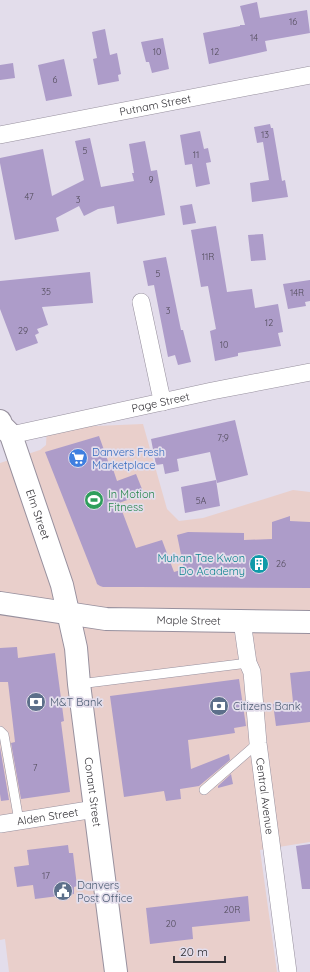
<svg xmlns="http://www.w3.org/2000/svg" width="310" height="972" font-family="Quicksand,sans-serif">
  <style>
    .commercial { fill: #e9cfcb }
    .building { fill: #ad9cc9 }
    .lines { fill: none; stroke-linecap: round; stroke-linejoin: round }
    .service-casing { stroke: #97909e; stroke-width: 10 }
    .minor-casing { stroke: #97909e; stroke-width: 18 }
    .secondary-casing { stroke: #97909e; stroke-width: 24 }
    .service { stroke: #fff; stroke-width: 9 }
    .minor { stroke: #fff; stroke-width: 17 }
    .secondary { stroke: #fff; stroke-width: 22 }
    .labels { text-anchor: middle; stroke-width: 3.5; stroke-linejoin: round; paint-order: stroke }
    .number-label { font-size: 9px; fill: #504a59 }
    .street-label { font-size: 11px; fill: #312f34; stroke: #e3ddeb }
    .shop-label { font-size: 11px; fill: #366cbe; stroke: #e3ddeb; text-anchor: start }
    .leisure-label { font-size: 11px; fill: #27864d; stroke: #e3ddeb; text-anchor: start }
    .culture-label { font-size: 11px; fill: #0d838f; stroke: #e3ddeb; text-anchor: end }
    .service-label { font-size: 11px; fill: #4e5e75; stroke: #e3ddeb; text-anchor: start }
  </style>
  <rect width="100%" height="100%" fill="#e3ddeb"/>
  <path class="commercial" d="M143 424 167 509 179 521 203 518 293 490 310 492V842L260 850 277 972H9L5 939 0 940V463L40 450 46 445 47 428Z"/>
  <path class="building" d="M257 2 260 18 307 10 310 33 265 41 267 51 209 64 203 33 240 26V25H245L240 6Z
    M105 29 110 55 117 53 121 74 118 75 119 81 98 85 93 59 97 58 92 32Z
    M163 38 169 69 152 73 149 62H146L141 42Z
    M64 59 72 96 46 101 38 65Z
    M13 63 15 78 0 80V65Z
    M270 124 271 128H273L282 181 285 180 288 197 252 202 250 183 269 180 263 142 257 143 254 127Z
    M200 131 204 149 208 148 211 162 206 163 210 184 196 187 192 164 185 165 180 135Z
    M90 138 101 187 134 181 132 173H134L129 144 145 141 151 171 157 170 165 215 117 224 114 206 98 209 84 216 79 206 56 218 59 231 15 240 0 163V158L43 149 52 196 84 180 75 141Z
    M192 204 196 223 183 225 180 206Z
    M216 226 227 292 252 289 255 308 278 304 283 332 278 333 281 346 238 353V356L215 361 210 331 216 329 208 286 201 287 191 230Z
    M263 234 266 260 251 261 248 235Z
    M166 257 181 330H183L191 362 178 365 175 355 168 357 154 285 148 286 143 261Z
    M90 272 93 303 42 307 48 325 37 329 39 333 35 335 38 343 16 351 0 309V281Z
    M310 280V301L305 302 306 306 288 309 283 284Z
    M235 420 248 475 217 483 210 452 177 459 179 471 165 474 163 464 156 465 151 439Z
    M99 436 109 464 111 463 117 481 136 474 144 494 119 503 136 548 162 540 174 572 184 569 177 535 188 532 244 533V540L272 539V522L290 516V521L310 522V588L140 587H103L100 586 97 584 96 581 45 452Z
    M216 480 220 506 185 513 181 487Z
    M17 647 18 658 55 653 64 721 61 722 70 792 21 799 11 743 15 742 8 682H0V648Z
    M310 671V722L276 726 273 704 293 702 290 673Z
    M239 679 246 726 234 728 235 733 188 740 191 769 229 754 230 760 199 786 180 789 181 799 166 801 164 791 124 797 110 696Z
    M0 747 9 800 1 801 0 794Z
    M231 774 233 784 218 788V786Z
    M310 844V889H302L296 846Z
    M68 845 69 853H73L77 886 74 887V894L35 899 33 885 17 887 14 867 29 865 27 850Z
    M248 896 250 921 192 927 193 939 150 944 146 908Z"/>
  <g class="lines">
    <g class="service-casing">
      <path id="service" d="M79 684 248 663
        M0 731 4 735 19 821
        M204 790 258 743"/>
    </g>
    <g class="minor-casing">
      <g id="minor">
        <path id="s1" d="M0 135 310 75"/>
        <path d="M141 302 160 391 163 402"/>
        <path id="s2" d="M11 435 212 391 310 372"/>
        <path id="s3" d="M242 621 248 663 252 672 258 743 288 972"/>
        <path id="s4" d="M0 824 95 809"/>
      </g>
    </g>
    <g class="secondary-casing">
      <g id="secondary">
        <path id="s5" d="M0 421 2 426 11 435 62 585 76 648 79 684 116 972"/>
        <path id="s6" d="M0 603 106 619 310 622"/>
      </g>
    </g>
    <use href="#service" class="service"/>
    <use href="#minor" class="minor"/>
    <use href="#secondary" class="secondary"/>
  </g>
  <defs>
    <g id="supermarket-disc" transform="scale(1)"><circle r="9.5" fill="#3f7fe0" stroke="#e3ddeb"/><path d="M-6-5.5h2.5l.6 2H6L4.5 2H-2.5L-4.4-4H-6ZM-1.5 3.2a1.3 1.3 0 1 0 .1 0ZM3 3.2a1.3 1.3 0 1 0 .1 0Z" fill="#fff"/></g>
    <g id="stadium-disc" transform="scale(1)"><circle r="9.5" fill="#2e9e5b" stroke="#e3ddeb"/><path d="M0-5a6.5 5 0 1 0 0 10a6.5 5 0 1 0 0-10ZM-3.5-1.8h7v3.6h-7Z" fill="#fff"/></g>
    <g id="building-disc" transform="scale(1)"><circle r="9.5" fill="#0f9aa8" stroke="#e3ddeb"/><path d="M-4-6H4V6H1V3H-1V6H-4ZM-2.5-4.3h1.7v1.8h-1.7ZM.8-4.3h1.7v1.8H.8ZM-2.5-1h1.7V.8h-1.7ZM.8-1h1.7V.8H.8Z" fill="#fff"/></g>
    <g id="bank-disc" transform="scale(1)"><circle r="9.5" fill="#5c6f8a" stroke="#e3ddeb"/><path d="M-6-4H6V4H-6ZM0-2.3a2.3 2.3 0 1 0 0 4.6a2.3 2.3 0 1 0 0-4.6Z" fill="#fff"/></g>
    <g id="civic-disc" transform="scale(1)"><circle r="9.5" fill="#5c6f8a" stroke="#e3ddeb"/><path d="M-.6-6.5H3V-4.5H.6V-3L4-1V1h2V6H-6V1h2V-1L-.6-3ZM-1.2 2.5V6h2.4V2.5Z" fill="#fff"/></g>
  </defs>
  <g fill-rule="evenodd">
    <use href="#supermarket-disc" x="78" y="458"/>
    <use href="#stadium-disc" x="94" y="500"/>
    <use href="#building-disc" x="259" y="564"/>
    <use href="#bank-disc" x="36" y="702"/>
    <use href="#bank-disc" x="219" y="706"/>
    <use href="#civic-disc" x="63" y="891"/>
  </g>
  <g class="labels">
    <g class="number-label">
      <text x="293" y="25">16</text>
      <text x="254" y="41">14</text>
      <text x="157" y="55">10</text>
      <text x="215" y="55">12</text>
      <text x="55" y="83">6</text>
      <text x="265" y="138">13</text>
      <text x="85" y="154">5</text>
      <text x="196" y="158">11</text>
      <text x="151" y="183">9</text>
      <text x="29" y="200">47</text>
      <text x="78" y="203">3</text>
      <text x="208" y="260">11R</text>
      <text x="158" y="277">5</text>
      <text x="46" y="295">35</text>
      <text x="297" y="296">14R</text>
      <text x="168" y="314">3</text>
      <text x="269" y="326">12</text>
      <text x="23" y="334">29</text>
      <text x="224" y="348">10</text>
      <text x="223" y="441">7;9</text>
      <text x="201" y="504">5A</text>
      <text x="281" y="567">26</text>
      <text x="35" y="771">7</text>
      <text x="46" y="879">17</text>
      <text x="232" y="913">20R</text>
      <text x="171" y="927">20</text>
    </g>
    <g class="street-label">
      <text dy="4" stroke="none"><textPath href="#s1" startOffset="158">Putnam Street</textPath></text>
      <text dy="4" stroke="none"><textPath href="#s2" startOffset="153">Page Street</textPath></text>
      <text dy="4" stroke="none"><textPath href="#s5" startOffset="102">Elm Street</textPath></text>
      <text dy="4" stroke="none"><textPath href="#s6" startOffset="190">Maple Street</textPath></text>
      <text dy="4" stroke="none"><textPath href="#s5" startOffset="386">Conant Street</textPath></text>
      <text dy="4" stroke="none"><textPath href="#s3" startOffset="177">Central Avenue</textPath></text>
      <text dy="4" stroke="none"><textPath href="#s4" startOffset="48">Alden Street</textPath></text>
    </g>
    <g class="shop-label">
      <text x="92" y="456">Danvers Fresh<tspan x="92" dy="13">Marketplace</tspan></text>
    </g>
    <g class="leisure-label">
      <text x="108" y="498">In Motion<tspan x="108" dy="13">Fitness</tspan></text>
    </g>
    <g class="culture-label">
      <text x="245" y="562">Muhan Tae Kwon<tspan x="245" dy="13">Do Academy</tspan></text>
    </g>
    <g class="service-label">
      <text x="50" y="706">M&amp;T Bank</text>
      <text x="233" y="710">Citizens Bank</text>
      <text x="77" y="889">Danvers<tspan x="77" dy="13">Post Office</tspan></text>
    </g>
  </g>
  <path d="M174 956v6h51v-6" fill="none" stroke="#312f34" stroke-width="2"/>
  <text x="180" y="956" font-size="12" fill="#312f34" stroke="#e3ddeb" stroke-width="3" paint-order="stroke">20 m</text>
</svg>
